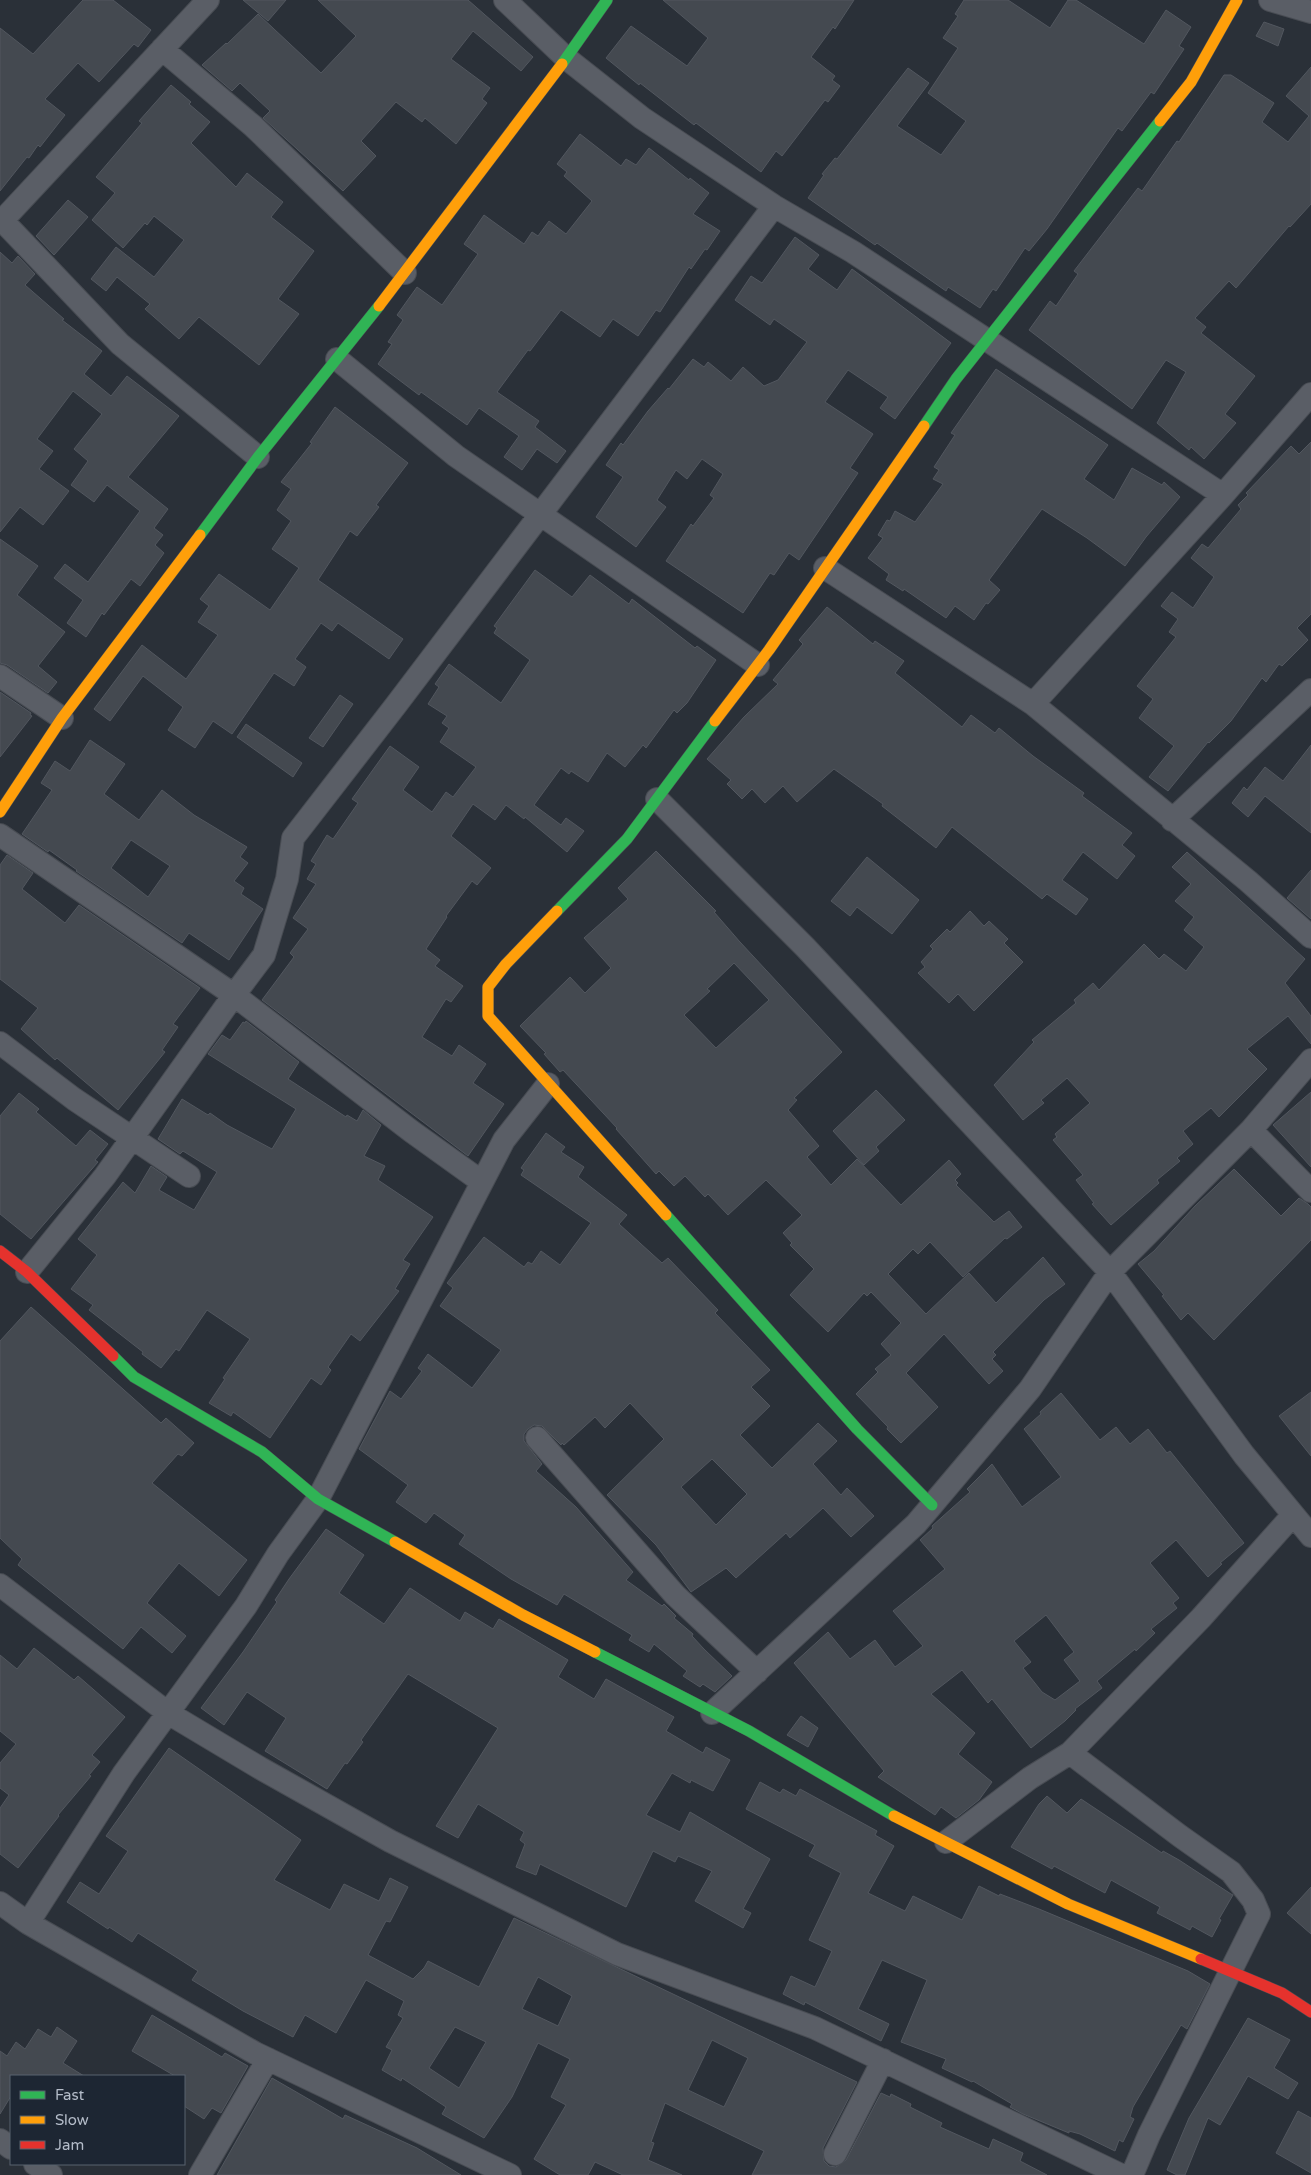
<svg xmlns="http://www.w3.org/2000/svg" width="1311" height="2175" viewBox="0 0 1311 2175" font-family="'Varela Round',sans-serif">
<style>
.building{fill:#444950;stroke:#52575f;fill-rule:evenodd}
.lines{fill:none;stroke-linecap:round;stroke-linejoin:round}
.street-casing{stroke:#484c53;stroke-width:24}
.fast-casing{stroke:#484c53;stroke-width:12}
.slow-casing{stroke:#484c53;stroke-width:12}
.jam-casing{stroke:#484c53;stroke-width:12}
.street{stroke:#5a5e66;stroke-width:22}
.fast{stroke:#30b455;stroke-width:11}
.slow{stroke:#ff9f0a;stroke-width:11}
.jam{stroke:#e5322d;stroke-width:11}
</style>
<rect width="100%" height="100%" fill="#2a3038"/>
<path class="building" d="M83 0H113L151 30 138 47 134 44 99 82 78 63 45 99 65 115 40 147 38 145 29 158 27 157 0 191V28L33 54Z
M243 0H286L268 21Z
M318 0H468L533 57 521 71 473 31 451 59 490 88 482 99 487 103 456 144 425 118 422 122 396 102 361 141 376 156 343 191 263 118 270 111 240 83 232 91 202 65 226 43 227 44 258 14 321 73 356 36Z
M663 0H854L835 29 833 27 811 57 835 76 832 80 840 86 828 102 825 100 782 156 776 151 761 172 696 123 694 125 640 83 639 85 606 58 631 26 687 66 708 38Z
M964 0H1008L1050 28 1068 0H1076L1144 44 1166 10 1191 27 1179 46 1184 49 1154 94 1151 92 1122 131 1118 128 1047 229 1029 251 1025 248 996 291 993 289 980 308 948 287 946 291 877 243 875 245 808 198 824 175 822 174 835 158 837 159 908 68 929 83 897 126 941 155 966 121 928 93 958 48 943 38 958 16 955 14Z
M1264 22 1284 29 1278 46 1256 36Z
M1311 67V204L1290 227 1289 226 1236 288 1229 281 1195 318 1206 327 1201 333 1255 376 1225 414 1236 423 1204 459 1191 447 1189 450 1157 423 1186 372 1166 360 1132 409 1029 330 1050 301 1056 306 1078 274 1074 271 1138 188 1142 191 1177 141 1179 142 1224 75H1231L1274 103 1262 122 1288 142 1309 116 1286 96Z
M171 85 191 102 189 104 210 122 191 143 236 187 247 173 283 202 271 217 314 251 278 299 299 314 259 365 199 317 179 339 145 309 150 304 117 277 106 291 91 279 116 247 154 277 184 240 154 216 147 225 145 223 123 248 92 220 115 193 96 177 142 123 139 121Z
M580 134 621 166 626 159 636 165 649 148 689 180 690 178 709 193 693 214 720 231 707 250 705 249 691 269 689 267 660 312 656 310 638 336 613 319 600 337 561 310 530 351 528 350 497 392 539 421 535 427 566 451 557 463 537 449 522 470 504 457 519 436 479 408 467 425 421 392 419 395 378 364 392 344 388 342 403 320 397 315 417 287 442 305 478 254 464 244 484 215 524 244 532 232 538 236 549 221 566 234 592 201 564 176 567 172 557 164Z
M68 200 88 217 54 255 36 236Z
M795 237 819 255 808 269 837 290 852 269 951 343 895 419 880 408 888 397 848 370 825 402 873 434 850 468 858 473 799 560 789 553 774 575 770 573 743 613 666 561 691 524 693 526 714 498 710 495 723 474 702 459 687 479 676 470 657 500 666 507 636 547 596 517 623 477 606 465 621 443 623 445 648 411 668 388 669 389 693 359 704 367 708 362 731 381 743 367 764 386 778 380 807 342 774 319 770 325 735 300 751 276 762 283Z
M0 252 12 263 18 256 35 274 25 285 64 319 62 320 102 351 84 374 111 396 127 376 179 416 128 477 168 509 154 528 163 535 155 545 164 553 140 586 131 579 104 615 102 613 86 637 67 623 83 600 54 578 65 564 88 582 140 511 107 485 94 502 71 485 88 461 74 449 102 414 73 391 37 439 53 451 39 469 69 491 43 525 20 507 0 532Z
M996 369 1108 445 1084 479 1114 500 1132 468 1162 485 1164 482 1180 497 1146 537 1125 566 1087 538 1042 509 989 580 1000 590 988 604 986 603 974 620 955 606 946 618 904 589 903 591 886 580 889 574 868 558 883 538 878 535 887 520 890 521 895 511 915 522 943 484 933 479 939 470 934 467 955 435 951 433Z
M335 407 408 463 376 505 379 507 357 536 350 531 318 580 403 639 389 659 338 623 332 631 321 623 295 659 306 667 294 686 274 673 232 734 213 721 195 748 168 730 183 707 143 676 110 721 94 709 142 645 186 679 218 635 198 622 209 606 200 599 219 574 270 610 299 568 272 549 291 521 277 510 291 489 281 482 312 443 310 442Z
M1311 442V614L1297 628 1308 640 1282 666 1279 664 1266 682 1262 678 1231 721 1209 743 1208 742 1168 791 1149 777 1174 746 1139 718 1153 699 1137 686 1176 637 1169 632 1178 619 1161 606 1172 592 1193 608 1214 577 1191 558 1202 544 1208 548 1241 509 1238 505 1248 495 1246 493 1291 446 1299 454Z
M0 539 38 566 17 595 65 632 38 666 57 682 48 693 7 665 0 663Z
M535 570 572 597 590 575 629 604 632 599 695 648 697 646 716 660 687 703 677 713 674 710 646 748 643 745 625 767 607 753 588 782 571 771 569 774 561 768 534 805 561 825 566 818 584 831 567 852 525 817 524 819 506 805 495 820 473 804 451 836 491 868 477 885 472 881 446 916 447 917 426 949 440 960 435 966 463 986 451 1002 446 999 422 1037 452 1056 459 1045 486 1064 473 1083 504 1104 468 1156 262 1000 294 957 290 953 308 929 293 918 316 884 307 879 316 864 311 861 327 835 333 839 358 803 352 799 390 746 419 767 403 790 432 812 446 792 453 797 476 767 440 742 449 728 442 723 447 716 428 704 439 687 435 684 449 664 501 703 530 660 494 633 497 628 494 626Z
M827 607 873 644 875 641 904 661 895 673 962 727 971 715 995 733 999 728 1033 756 1084 793 1082 796 1132 833 1122 845 1135 856 1117 879 1083 852 1062 880 1088 899 1076 915 1047 894 1042 899 952 827 936 848 882 806 883 804 834 769 797 802 783 786 765 803 752 789 742 799 727 784 731 780 707 759 744 717 778 684 773 680 803 644 799 640Z
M0 692 31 713 30 715 32 716 0 757Z
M340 695 353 704 323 747 309 738Z
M246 724 302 763 293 777 237 737Z
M90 740 125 764 104 794 139 820 162 790 194 815 247 847 240 857 248 863 234 881 244 888 241 894 263 909 229 960 189 933 182 943 76 871 77 870 49 850 48 852 22 834 52 790 41 783 55 761 70 771ZM131 840 170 866 148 897 111 868Z
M1311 745V833L1265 796 1248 817 1232 803 1244 787 1247 790 1265 767 1283 781Z
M656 851 716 911 714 912 740 942 842 1052 794 1098 797 1100 788 1110 819 1146 807 1157 831 1185 857 1159 901 1205 949 1160 961 1174 955 1180 958 1183 956 1185 994 1222 1009 1211 1022 1227 1007 1239 1005 1238 963 1277 930 1242 918 1254 913 1249 888 1274 926 1314 969 1273 996 1303 1043 1257 1065 1284 1044 1300 993 1352 996 1355 992 1359 1003 1371 989 1384 944 1334 906 1373 938 1407 901 1443 887 1429 888 1427 856 1394 878 1372 875 1369 891 1355 881 1344 901 1323 871 1292 867 1296 864 1293 828 1332 790 1295 814 1269 790 1245 792 1243 783 1233 802 1215 766 1180 728 1215 708 1194 705 1197 685 1176 674 1186 659 1171 656 1174 616 1129 617 1128 563 1070 560 1072 544 1054 546 1053 520 1026 570 977 585 993 611 968 584 938 628 899 618 888ZM734 963 769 1000 716 1048 684 1015 710 991 707 989Z
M1187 852 1305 959 1285 983 1311 1016V1044L1288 1016 1247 1049 1267 1069 1219 1117 1211 1108 1183 1131 1193 1144 1177 1158 1180 1161 1157 1180 1159 1183 1111 1225 1092 1204 1094 1203 1076 1180 1083 1175 1053 1140 1057 1137 1055 1134 1090 1103 1067 1078 1041 1100 1044 1103 1023 1120 994 1085 1034 1042 1032 1040 1076 1003 1074 1000 1093 983 1099 990 1144 944 1159 959 1164 954 1186 971 1204 947 1184 930 1194 917 1175 901 1191 884 1172 867Z
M7 855 33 873 22 889 65 923 79 905 200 988 173 1024 178 1027 162 1050 165 1052 118 1110 57 1058 55 1060 21 1029 38 1008 0 979V865Z
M867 857 919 900 892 934 857 907 850 916 831 901Z
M1311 870V919L1287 898Z
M970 911 984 926 989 921 1008 939 1004 943 1023 962 974 1011 958 994 949 1003 918 973 925 967 921 962 933 949 930 946 947 929 950 932Z
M246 1021 299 1062 288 1079 346 1117 347 1115 357 1121 363 1110 381 1125 364 1156 385 1166 378 1180 433 1217 403 1260 410 1264 395 1289 399 1291 360 1341 351 1334 328 1367 331 1370 321 1385 311 1378 270 1438 233 1412 231 1416 209 1403 225 1379 223 1378 250 1339 207 1310 179 1351 176 1349 161 1368 142 1354 143 1352 89 1310 93 1305 71 1289 97 1255 78 1239 123 1182 135 1193 151 1166 167 1177 159 1190 194 1210 217 1172 183 1151 180 1154 158 1139 182 1099 208 1115 210 1113 227 1125 272 1149 296 1109 208 1054 222 1035 230 1040 243 1022 245 1023Z
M876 1090 905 1120 876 1147 879 1151 864 1165 833 1131Z
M1311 1092V1167L1273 1125Z
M19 1093 39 1109 36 1112 76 1146 90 1130 108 1144 95 1160 98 1162 31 1239 0 1214V1116Z
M546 1133 565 1147 561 1152 584 1167 578 1177 627 1215 619 1224 662 1263 668 1258 718 1310 715 1313 770 1370 751 1387 770 1406 740 1435 772 1468 818 1423 837 1441 813 1464 841 1495 847 1488 874 1516 851 1537 823 1508 790 1538 786 1533 736 1578 726 1568 691 1592 656 1545 607 1495 664 1439 630 1403 605 1428 595 1417 564 1445 562 1443 561 1445 542 1426 534 1425 528 1429 524 1434V1441L542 1464 536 1471 576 1507 633 1572 626 1580 662 1606 664 1604 676 1616 674 1618 693 1634 692 1636 704 1649 732 1676 715 1692 703 1684 700 1687 683 1676 687 1671 654 1644 649 1652 629 1640 632 1635 564 1594 557 1605 511 1579 459 1544 465 1535 434 1513 426 1523 396 1502 408 1485 359 1449 390 1391 401 1399 422 1371 418 1368 428 1354 472 1388 501 1350 440 1306 453 1288 447 1283 484 1237 524 1267 528 1262 532 1264 541 1251 560 1265 591 1223 521 1175 524 1170 521 1168ZM712 1459 747 1494 716 1525 681 1487Z
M1234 1169 1281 1216 1299 1198 1308 1204 1311 1207V1240L1214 1340 1188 1313 1181 1320 1162 1296 1164 1295 1138 1264 1154 1251 1195 1206Z
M31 1307 161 1423 166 1418 194 1443 182 1456 178 1454 152 1483 247 1560 219 1596 179 1563 154 1594 147 1603 186 1636 172 1653 141 1627 123 1649 18 1565 22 1559 0 1538V1341Z
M1311 1392V1456L1279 1416Z
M1061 1393 1100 1440 1116 1427 1130 1444 1148 1429 1167 1453 1170 1451 1244 1543 1220 1563 1222 1564 1208 1577 1176 1540 1150 1563 1179 1598 1173 1603 1177 1608 1151 1629 1155 1633 1136 1651 1135 1649 1097 1681 1102 1688 1075 1709 1076 1710 1065 1721 1031 1748 992 1699 988 1703 962 1670 931 1694 975 1733 958 1754 992 1782 979 1800 956 1818 941 1807 935 1815 878 1777 884 1771 794 1663 828 1632 850 1659 875 1640 895 1667 923 1646 893 1611 945 1569 920 1540 933 1528 932 1526 970 1492 967 1489 992 1464 1022 1507 1061 1477 1024 1429 1041 1414 1040 1412ZM1046 1615 1074 1652 1064 1660 1080 1681 1055 1700 1042 1692 1023 1668 1031 1662 1014 1641Z
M326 1529 364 1555 339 1593 384 1624 410 1588 460 1621 465 1612 493 1629 499 1619 568 1660 558 1677 594 1699 606 1679 674 1717 666 1731 703 1753 706 1747 730 1760 713 1791 691 1780 690 1783 672 1773 646 1815 680 1832 690 1812 770 1859 743 1909 751 1913 743 1928 695 1901 712 1871 678 1856 675 1862 653 1851 626 1907 540 1864 536 1875 516 1867 525 1844 520 1840 524 1832 478 1804 458 1838 436 1826 498 1728 408 1674 361 1740 363 1742 347 1764 345 1763 327 1789 265 1751 286 1718 247 1692 224 1725 201 1708 243 1652 277 1602 275 1600 289 1579Z
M34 1648 74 1680 78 1676 125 1717 92 1755 100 1762 89 1775 91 1776 58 1815 59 1816 18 1868 0 1854V1808L9 1795 0 1788V1763L16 1744 0 1731V1655L17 1669Z
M801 1716 818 1728 808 1747 787 1735Z
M169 1748 301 1840 274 1880 330 1910 344 1884 379 1901 390 1878 408 1887 390 1922 386 1921 368 1955 413 1979 424 1968 428 1961 479 1987 514 1918 857 2082 823 2148 824 2161 829 2166 836 2167 846 2160 881 2093 890 2097 891 2094 911 2104 910 2107 942 2123 940 2127 989 2149 993 2139 1023 2153 1020 2161 1047 2175H752L764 2151 665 2103 651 2142 654 2143 648 2160 682 2175H623L595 2162 588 2175H560L534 2159 566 2105 551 2097 570 2059 538 2043 512 2097 484 2138 442 2114 446 2107 402 2078 401 2081 382 2070 392 2050 386 2047 403 2018 398 2015 404 2001 366 1980 336 2033 305 2015 293 2037 243 2011 192 1980 198 1971 138 1933 132 1942 109 1927 108 1929 67 1902 80 1882 99 1894 128 1851 106 1836ZM538 1977 572 1996 558 2026 522 2009ZM455 2027 486 2042 459 2088 429 2068ZM712 2040 748 2058 724 2107 688 2090Z
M760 1782 780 1793 783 1789 796 1796 800 1789 877 1831 875 1835 894 1846 868 1893 905 1911 913 1896 962 1920 979 1886 999 1896 1000 1894 1039 1909 1188 1971 1210 1984 1187 2029 1181 2025 1133 2107 1130 2117 1134 2119 1123 2142 1119 2140 1115 2151 1080 2134 1069 2131V2133L1023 2114 1010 2107 1012 2104 973 2081 972 2082 942 2068 946 2059 901 2042 927 1980 882 1960 858 2009 889 2024 881 2041 805 2002 804 2005 783 1994 791 1976 815 1987 832 1951 809 1940 841 1873 809 1856 815 1845 746 1809Z
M1047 1796 1067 1813 1081 1799 1162 1853 1163 1851 1179 1860 1231 1894 1233 1895 1219 1919 1221 1920 1212 1937 1192 1926 1190 1930 1157 1913 1160 1907 1111 1880 1105 1893 1054 1866 1052 1869 1011 1847 1039 1804Z
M1311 1887V1934L1287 1913Z
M152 2015 222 2057 225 2053 248 2066 221 2113 212 2108 204 2119 184 2106V2076H175L132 2051Z
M1248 2018 1290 2040 1274 2068 1298 2083 1288 2099 1248 2076 1220 2125 1208 2118 1185 2175H1177L1167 2170 1189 2118Z
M57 2027 77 2041 63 2063 84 2076H11V2096L0 2114V2051L7 2056 16 2042 25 2049 38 2029 51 2037Z
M272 2078 343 2119 345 2115 417 2148 461 2175H217Z
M1298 2111 1311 2118V2173L1276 2153Z"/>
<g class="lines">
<defs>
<path id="street" d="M505 0 566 58 642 118 774 206 853 252 1223 495
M1270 0 1311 12
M162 49 253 126 405 273
M0 218 120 344 258 457
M0 223 208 0
M337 359 456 456 758 665
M825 568 1033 704 1248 881 1311 937
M0 676 62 718
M1033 704 1223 495 1311 394
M657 799 805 947 1110 1272 1244 1455 1311 1536
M1172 820 1311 690
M0 835 234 995 411 1131 482 1182
M0 1043 74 1099 189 1176
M1251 1130 1311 1191
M27 1272 105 1176 234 995 264 955 287 879 293 838 396 705 774 206
M537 1438 675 1595 757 1672
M0 1585 168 1713 260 1768 390 1841 617 1954 815 2028 1121 2175
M712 1713 916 1524 1030 1389 1110 1272 1251 1130 1311 1060
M1070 1753 1180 1836 1231 1872 1253 1900 1259 1914 1149 2135 1132 2175
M946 1842 1030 1778 1070 1753 1201 1618 1293 1515
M0 1903 28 1923 255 2053 510 2175
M28 1923 124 1773 246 1606 278 1554 318 1499 504 1140 548 1084
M0 2140 11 2148
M835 2154 883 2060
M35 2164 51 2175
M200 2175 268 2059"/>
<path id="fast" d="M562 64 607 0
M924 426 956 379 1160 121
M200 535 258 457 379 306
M557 911 627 839 715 721
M666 1215 857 1429 932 1505
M113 1356 134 1377 262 1452 318 1499 395 1542
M595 1652 749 1731 894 1816"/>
<path id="slow" d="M1160 121 1191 82 1237 0
M379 306 562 64
M715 721 769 650 924 426
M0 812 62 718 200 535
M557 911 506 964 488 987V1016L666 1215
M395 1542 523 1615 595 1652
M894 1816 1068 1904 1201 1959"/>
<path id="jam" d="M0 1251 27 1272 113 1356
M1201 1959 1282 1993 1311 2012"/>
</defs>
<use href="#street" class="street-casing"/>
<use href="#fast" class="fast-casing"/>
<use href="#slow" class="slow-casing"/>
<use href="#jam" class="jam-casing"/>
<use href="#street" class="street"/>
<use href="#fast" class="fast"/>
<use href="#slow" class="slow"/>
<use href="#jam" class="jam"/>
</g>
<rect x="10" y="2075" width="175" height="90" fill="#1d2633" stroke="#59626f"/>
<rect x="20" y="2091" width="25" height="8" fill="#30b455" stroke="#59626f"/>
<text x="55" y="2100" font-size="15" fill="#b4bcc9">Fast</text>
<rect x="20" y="2116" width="25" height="8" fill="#ff9f0a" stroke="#59626f"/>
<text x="55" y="2125" font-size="15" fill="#b4bcc9">Slow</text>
<rect x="20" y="2141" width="25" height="8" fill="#e5322d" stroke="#59626f"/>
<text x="55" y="2150" font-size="15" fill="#b4bcc9">Jam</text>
</svg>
